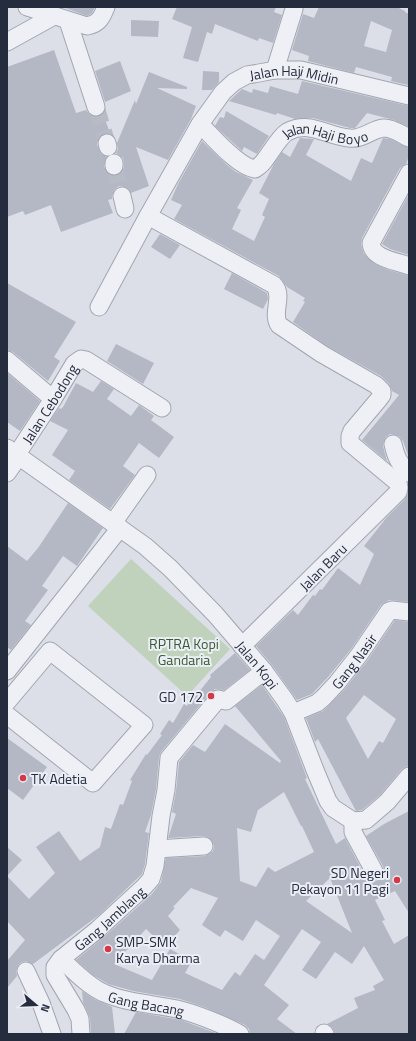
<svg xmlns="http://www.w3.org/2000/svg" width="416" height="1041" viewBox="0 0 416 1041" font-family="'Titillium Web',sans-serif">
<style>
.green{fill:#c0d1bc}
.building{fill:#b3b8c4;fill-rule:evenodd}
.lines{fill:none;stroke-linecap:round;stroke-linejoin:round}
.minor-tunnel{stroke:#b7bbc5;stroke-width:17;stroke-dasharray:17 8;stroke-linecap:butt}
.minor-casing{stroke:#a1a6b1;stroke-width:19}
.minor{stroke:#eef0f5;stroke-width:17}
.poi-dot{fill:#d53846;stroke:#ebeef5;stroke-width:1.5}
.labels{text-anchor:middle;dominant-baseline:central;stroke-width:4;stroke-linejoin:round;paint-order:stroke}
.street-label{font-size:14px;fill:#252c3e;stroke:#ebeef5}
.park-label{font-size:14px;fill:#375a31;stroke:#ebeef5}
.poi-label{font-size:14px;fill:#252c3e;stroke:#ebeef5;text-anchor:end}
</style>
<rect width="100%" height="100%" fill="#dcdfe7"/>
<path class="green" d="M131 559 230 649 187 696 88 606Z"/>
<path class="building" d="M63 7H95L92 13 87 16Z
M177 7H276L274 12 282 15 273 43 259 38 258 41 215 24 212 34 207 32 198 62 183 58 192 27 172 19Z
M319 7H397L405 11V12L409 14V82L408 85 391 81 392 77 356 67 354 73 308 61 309 56 292 50 303 14 314 18ZM371 21 392 30 386 52 364 46Z
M131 20 159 21 158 37 131 36Z
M54 50 76 113 86 110 89 114 94 117H99L103 114 110 133H105L100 136 98 140 97 145 101 154 107 157 104 166 106 171 109 175 114 176 119 175 123 171 124 166 123 158 119 155 116 153 118 149 117 143 135 100 136 104 149 72 187 87V89L157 88 196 106 191 119 168 160 136 147 149 186 131 193 129 189 125 187 119 186 115 189 113 193 112 199 108 200 113 213 61 232 51 205 25 215 23 211 7 217V67Z
M120 61 131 91 105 102 95 71Z
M203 71 219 72V82L212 90H202Z
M302 81 409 106V127L394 120 367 113 355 128H350L313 118 295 119 277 113 276 115 229 101 242 89 252 93 253 89 268 93 270 86 298 94Z
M226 111 269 136 257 154 244 147 242 151 215 126 220 117 224 118Z
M300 138 314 139 306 155 351 181 361 158 372 163 383 138 390 139 409 148V156L406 164 400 168 362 238 361 245 364 254 375 264 389 270 409 276V458L403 441 400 437 396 435 390 434 386 437 384 441 383 446 387 461 362 440 399 395 392 391 389 384 381 376 327 346 293 322 305 302 303 301 305 298 287 287 282 280 279 276 174 219 182 205 171 200 178 184 202 141 227 165 236 172 253 180 237 208 241 210 232 229 254 241 265 217 262 215 269 199 259 193 274 164 282 152 290 157Z
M409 194V255L390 249 382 244Z
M160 234 180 245 170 259 151 247Z
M232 273 267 293 268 299 263 309 224 289Z
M7 283 76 322 54 357 60 361 48 381 13 352 7 350Z
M116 344 154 363 143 384 107 361Z
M7 373 40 401 20 431 7 422Z
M101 381 114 389 107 399 131 416 139 405 154 416 151 420 174 437 159 458 139 443 123 466 135 475 110 509 69 480 75 471 52 455 68 430 50 421 59 408 61 409 63 407 76 383 93 392Z
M409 490V602L389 600 381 605 351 649 329 676 312 694 297 700 272 665 256 646 293 610 298 615 313 595 315 596 320 589 322 590 338 568 360 585 374 554 364 546 387 517 405 499Z
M68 503 103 528 77 566 63 556 42 586 48 590 25 621 31 625 11 650 7 647V546L27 561 38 548Z
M395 620 409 622V766L405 767 401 770 380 795 362 810 356 811 318 739 315 742 306 718 323 711 344 690 367 661ZM364 695 396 719 383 743 379 741 368 759 346 718Z
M235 653 250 670 224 690 215 689 210 693 161 752 159 757 156 789 151 815 145 832 149 833 145 864 142 874 99 915 33 964 26 961 22 962 18 965 16 971 17 976 7 988V961L25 940 7 921V847L22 860 7 876 29 899 55 873 36 847 59 831 80 861 100 847 105 827 111 829 120 804 123 805 132 781 130 780 146 754 147 755 162 735 160 734 169 720 173 723 184 704 187 706 196 692 198 693 211 677 210 675Z
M262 685 284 717 307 778 305 779 336 844 345 838 365 876 369 880 374 881 379 880 383 876 384 871 383 866 366 836 384 824 409 811V913L395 891 375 900 385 920 382 921 394 944 409 935V1034H335L332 1027 327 1024 358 1008 354 998 375 990 373 986 384 980 364 946 352 964 335 952 316 979 302 970 321 942 302 929 264 985 289 1005 277 1019 297 1034H250L249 1029 245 1025 204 1007 180 999 133 991 108 984 93 975 76 960 104 937 152 894 161 882 166 858 205 856 209 854 213 851 214 846 212 841 208 837 203 836 168 838 176 814 172 812 176 791 179 762 193 745 205 752 225 724 280 763 281 761 235 706ZM284 792 301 826H302L314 852 275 872 268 867 256 887 240 881 237 828 251 832 258 810ZM330 878 352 933 306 901ZM191 888 218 898 202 925 220 937 225 930 243 941 256 920 280 936 264 960 255 954 240 976 235 972 222 990 185 973 192 961 170 949 152 980 114 964 146 929 165 947 180 930 168 916 175 908 173 907Z
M7 738 47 767 23 800 7 788Z
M82 991 94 999 112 1007 115 1034H91L90 1018 83 1002Z
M136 1012 181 1020 218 1034H124Z"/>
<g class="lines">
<path class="minor-tunnel" d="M96 107 107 143
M114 166 122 196"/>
<defs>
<g id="minor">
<path d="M27 7 87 26C99 24 102 17 106 7"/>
<path d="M68 21 96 107"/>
<path d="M7 42 54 16"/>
<path d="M275 70 294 9"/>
<path id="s1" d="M200 124C212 136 238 167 255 169 258 167 262 164 264 161 270 154 279 137 287 132 310 120 326 136 349 138 363 140 371 129 384 128 393 128 401 134 409 138"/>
<path d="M107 143 108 147"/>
<path d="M114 163V166"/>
<path d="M409 173 371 243C372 259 397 261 409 266"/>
<path d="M122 196 125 209"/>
<path d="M148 216 274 285C284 296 271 313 279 325L322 354 376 385 382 391V395L379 399 352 431 350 436V443L398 483 399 488 398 492 242 646"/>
<path id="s2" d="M99 307 148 216 200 124 223 92 234 82 247 75 259 73 275 70H301L409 96"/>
<path d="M7 360 53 399"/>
<path d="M393 444C396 457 399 464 409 473"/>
<path id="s3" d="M7 448 145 546 170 568 215 614 264 671 285 700 293 713 315 770 328 801 333 808 353 821 366 820 387 802 409 776"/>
<path id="s4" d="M17 454 53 399 74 364 81 359 86 360 162 408"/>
<path d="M7 473 19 456"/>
<path d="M113 523 147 475"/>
<path d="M7 671 120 528"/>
<path d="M7 702 50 651 144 725 93 783 7 715"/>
<path id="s5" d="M293 713 317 703 323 698 337 683 359 655 389 611 392 610 409 612"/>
<path d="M353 821V832L374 871"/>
<path d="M157 849 204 846"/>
<path id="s6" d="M61 959C73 970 89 987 104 993 127 1003 153 1004 177 1009 194 1013 225 1025 240 1034"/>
<path d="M26 971 41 1003 52 1034"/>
<path d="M324 1033 325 1034"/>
<path id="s7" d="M81 1034 80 1019 76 1010 55 975V967L61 959 97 930 144 887 151 879 155 866 161 816 166 790 169 758 218 699 226 701 264 671"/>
</g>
</defs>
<use href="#minor" class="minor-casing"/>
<use href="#minor" class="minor"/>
</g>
<g class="poi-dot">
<circle cx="211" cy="696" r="4"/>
<circle cx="23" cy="778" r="4"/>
<circle cx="397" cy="880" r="4"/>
<circle cx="108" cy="949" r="4"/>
</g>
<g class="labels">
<g class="street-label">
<text stroke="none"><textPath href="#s2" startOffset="326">Jalan Haji Midin</textPath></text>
<text stroke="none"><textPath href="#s1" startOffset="160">Jalan Haji Boyo</textPath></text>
<text stroke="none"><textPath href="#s4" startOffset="60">Jalan Cebodong</textPath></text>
<text transform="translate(323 567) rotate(-45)">Jalan Baru</text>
<text stroke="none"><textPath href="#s5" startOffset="82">Gang Nasir</textPath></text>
<text stroke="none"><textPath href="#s3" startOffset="333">Jalan Kopi</textPath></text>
<text stroke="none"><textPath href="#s7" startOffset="147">Gang Jamblang</textPath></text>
<text stroke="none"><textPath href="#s6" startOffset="99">Gang Bacang</textPath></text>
</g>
<g class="park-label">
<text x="184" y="643">RPTRA Kopi<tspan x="184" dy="16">Gandaria</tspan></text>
</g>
<g class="poi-label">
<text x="203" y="696">GD 172</text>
<text x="31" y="778" text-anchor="start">TK Adetia</text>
<text x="389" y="872">SD Negeri<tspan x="389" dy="16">Pekayon 11 Pagi</tspan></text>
<text x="116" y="941" text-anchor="start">SMP-SMK<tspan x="116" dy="16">Karya Dharma</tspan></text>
</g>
</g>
<rect width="416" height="1041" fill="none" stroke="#252c3e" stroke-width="16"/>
<g transform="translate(36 1005) rotate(109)" stroke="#ebeef5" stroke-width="3" paint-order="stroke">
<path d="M0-3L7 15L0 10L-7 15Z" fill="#252c3e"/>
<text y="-6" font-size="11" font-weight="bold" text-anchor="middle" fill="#252c3e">N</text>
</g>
</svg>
